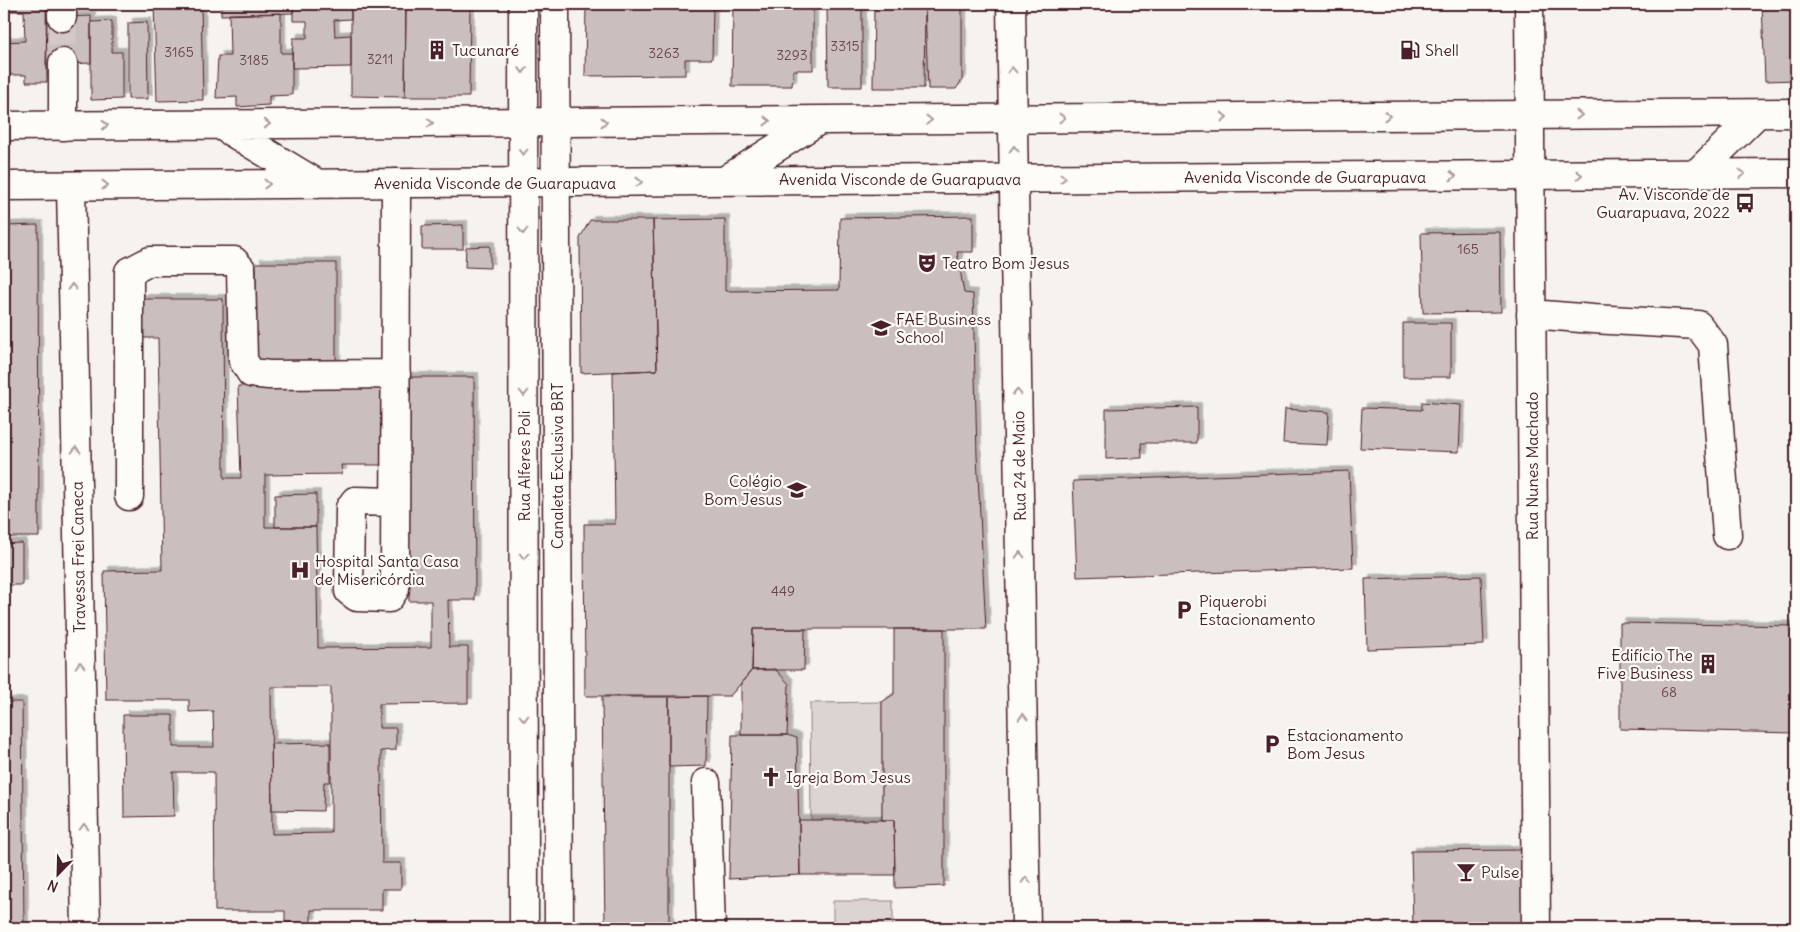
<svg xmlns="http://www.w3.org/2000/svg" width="1800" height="932" viewBox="0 0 1800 932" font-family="Delius,sans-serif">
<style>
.green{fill:#dcd4d2;stroke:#937a7e}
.building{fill:#cbbfbe;stroke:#4a1f2b;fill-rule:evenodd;filter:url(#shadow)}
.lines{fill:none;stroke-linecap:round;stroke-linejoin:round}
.minor-tunnel{stroke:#d4c9c8;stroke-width:28;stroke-dasharray:28 14;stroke-linecap:butt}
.minor-casing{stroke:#4a1f2b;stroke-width:31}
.major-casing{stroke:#4a1f2b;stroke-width:31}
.minor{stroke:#fdfcf7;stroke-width:28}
.major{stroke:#fdfcf7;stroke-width:28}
.oneway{stroke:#ac999b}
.labels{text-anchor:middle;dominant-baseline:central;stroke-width:4.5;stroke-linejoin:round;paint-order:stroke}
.number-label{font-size:14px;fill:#6a4750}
.poi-label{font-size:16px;fill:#4a1f2b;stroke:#fdfcf7;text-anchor:start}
.street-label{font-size:16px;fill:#4a1f2b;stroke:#fdfcf7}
</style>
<defs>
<filter id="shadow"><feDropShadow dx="4.5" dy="-4.5" stdDeviation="0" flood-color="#0004"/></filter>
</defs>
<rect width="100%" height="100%" fill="#f6f3ef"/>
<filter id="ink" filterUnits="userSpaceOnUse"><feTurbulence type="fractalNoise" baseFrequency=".02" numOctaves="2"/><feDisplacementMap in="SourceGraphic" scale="10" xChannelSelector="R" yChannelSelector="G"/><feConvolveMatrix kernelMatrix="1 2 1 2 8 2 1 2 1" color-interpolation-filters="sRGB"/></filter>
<g filter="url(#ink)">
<path class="green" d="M882 702V820H811L810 703Z
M833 901H893V928H833Z"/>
<path class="building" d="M4 4H46L47 82H26V75H4V42L25 41 24 11H4Z
M154 4H201L203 100 157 101Z
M221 4H293V13L221 15Z
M293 4H351V19L334 20 335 36 351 35V67L292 68 293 38H307V21H293Z
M351 4H406L405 97 351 96Z
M406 4H470L469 97H405Z
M586 4H713L712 59H685V75L585 76Z
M733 4H813V70H793L792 86H732Z
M827 4H862V87H828Z
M874 4H925L924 88H873Z
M925 4H962V80L956 89H928Z
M1762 4H1796V80L1765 81Z
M281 13V53H292V95L269 96V105L237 107V97L216 98 218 56H230L229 14Z
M91 16V63L46 65 47 18Z
M112 21V52H122V99L91 100V22Z
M147 22 148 99H128V23Z
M973 216V252H957L964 293 973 294 977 456 986 629H753L752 670 730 696H585L584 524H615L613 372 657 370 653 220 725 219V291L839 290 840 218Z
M590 220H653L657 370 581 373 580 238Z
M38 225 39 537H4V226Z
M463 225V249H422V226Z
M1500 232 1501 312 1423 313 1421 233Z
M490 246V268L465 267 466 247Z
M256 263H336V365H256Z
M134 299H223L224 478H241L238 386 391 384 407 377H474L475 600H448L449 647H468V703L379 704V728H396V750L381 751 382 863H401V889H382V910H311V923H285V911H215L214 772H173L174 816 124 817 123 715H173V747H214L213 711 189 712V700H106L104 571 162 570 158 338H135ZM408 442 409 601H431V647L318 648 316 527H265V475L342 474 341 465H390ZM271 687H331V833L272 834Z
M1403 323H1451V377H1403Z
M1422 402 1461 405 1459 452 1360 448 1362 408 1422 410Z
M1197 407V443H1141L1142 458 1106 459V409Z
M1285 409 1329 412 1327 445 1283 443Z
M1349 471 1353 568 1077 577 1073 481Z
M316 494V527H275V495Z
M22 543V585H4V544Z
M1481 576 1484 645 1367 649 1365 579Z
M1620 623 1796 626 1795 733 1620 729Z
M753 629H805L804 670H752Z
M894 629H944V886L895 888 894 820H882V702L894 694Z
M775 669 789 684 787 735H741V683L752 670Z
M707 696 706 766 669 767V697Z
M602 697H669V928H605Z
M4 702H22L24 928H4Z
M732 735H787L797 738 800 875 729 879Z
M330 743V782H324L323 811 272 810 271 744Z
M799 820H894L895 875H800Z
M1521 850 1522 924 1413 926 1411 851Z"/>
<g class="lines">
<path class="minor-tunnel" d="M62 17 63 63"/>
<defs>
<path id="minor" d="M62 4V17
M523 4 524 928
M555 4 559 928
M1011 4 1026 928
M1529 4 1536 928
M63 126V63
M71 186 86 928
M1531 314 1593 319 1698 325 1713 345 1727 535
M129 496V272L150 261H234L241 269 243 360 251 373 269 375 396 374
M395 502 355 501 350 508 349 591 357 597 389 598 395 589 396 183
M706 783 711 928"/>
<path id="major" d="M220 125 318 184
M4 126 1796 113
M1696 174 1757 114
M724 181 818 121
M4 186 1796 173"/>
</defs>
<use href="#minor" class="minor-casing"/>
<use href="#major" class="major-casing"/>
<use href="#minor" class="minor"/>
<use href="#major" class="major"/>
</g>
<defs><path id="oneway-chevron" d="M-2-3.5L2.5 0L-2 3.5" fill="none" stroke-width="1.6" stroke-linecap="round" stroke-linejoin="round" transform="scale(1.25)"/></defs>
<g class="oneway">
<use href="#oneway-chevron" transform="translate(523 70) rotate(90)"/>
<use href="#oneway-chevron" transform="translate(1012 70) rotate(-91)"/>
<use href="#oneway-chevron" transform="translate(1579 115)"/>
<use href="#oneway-chevron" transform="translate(1387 116)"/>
<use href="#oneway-chevron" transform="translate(1224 117)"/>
<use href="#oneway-chevron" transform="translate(1062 118)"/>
<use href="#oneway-chevron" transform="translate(929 120) rotate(-1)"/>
<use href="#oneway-chevron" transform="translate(767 121)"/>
<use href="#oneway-chevron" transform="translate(604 122)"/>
<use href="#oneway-chevron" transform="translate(430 123)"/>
<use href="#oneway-chevron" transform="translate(267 124)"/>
<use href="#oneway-chevron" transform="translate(105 125)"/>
<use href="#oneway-chevron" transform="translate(1014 149) rotate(-91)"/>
<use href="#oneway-chevron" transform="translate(523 152) rotate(90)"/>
<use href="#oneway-chevron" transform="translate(1742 174) rotate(-1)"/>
<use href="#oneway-chevron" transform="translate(1579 175)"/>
<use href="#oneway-chevron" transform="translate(1453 176)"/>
<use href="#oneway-chevron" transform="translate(1063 178)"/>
<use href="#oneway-chevron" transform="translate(639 182) rotate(-1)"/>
<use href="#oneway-chevron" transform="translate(267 184)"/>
<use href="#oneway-chevron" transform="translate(105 185)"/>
<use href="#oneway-chevron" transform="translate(523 231) rotate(90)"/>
<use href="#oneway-chevron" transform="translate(72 287) rotate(-91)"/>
<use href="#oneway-chevron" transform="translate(1017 392) rotate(-91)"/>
<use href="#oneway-chevron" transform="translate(524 393) rotate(90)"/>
<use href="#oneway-chevron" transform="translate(76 450) rotate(-91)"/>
<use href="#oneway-chevron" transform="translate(1020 555) rotate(-91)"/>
<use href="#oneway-chevron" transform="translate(524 556) rotate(90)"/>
<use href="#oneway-chevron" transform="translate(80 665) rotate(-91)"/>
<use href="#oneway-chevron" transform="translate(1023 717) rotate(-91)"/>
<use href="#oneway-chevron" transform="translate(524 718) rotate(90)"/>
<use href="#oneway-chevron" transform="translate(84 827) rotate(-91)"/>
<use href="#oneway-chevron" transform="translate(1026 880) rotate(-91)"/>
</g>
</g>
<defs>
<symbol id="building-bare" viewBox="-9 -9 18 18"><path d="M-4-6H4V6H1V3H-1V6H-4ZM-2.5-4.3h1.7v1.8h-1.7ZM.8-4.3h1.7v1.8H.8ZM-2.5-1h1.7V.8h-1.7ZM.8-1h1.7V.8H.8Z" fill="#4a1f2b" stroke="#fdfcf7" stroke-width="2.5" paint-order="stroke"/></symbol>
<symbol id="fuel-bare" viewBox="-9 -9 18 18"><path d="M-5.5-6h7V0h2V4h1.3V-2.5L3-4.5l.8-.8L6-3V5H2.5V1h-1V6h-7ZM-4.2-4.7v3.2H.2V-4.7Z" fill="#4a1f2b" stroke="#fdfcf7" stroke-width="2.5" paint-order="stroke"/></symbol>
<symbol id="bus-bare" viewBox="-9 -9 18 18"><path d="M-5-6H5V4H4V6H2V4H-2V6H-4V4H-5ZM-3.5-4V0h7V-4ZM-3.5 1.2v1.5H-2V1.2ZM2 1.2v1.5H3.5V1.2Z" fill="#4a1f2b" stroke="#fdfcf7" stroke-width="2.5" paint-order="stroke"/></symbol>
<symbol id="theatre-bare" viewBox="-9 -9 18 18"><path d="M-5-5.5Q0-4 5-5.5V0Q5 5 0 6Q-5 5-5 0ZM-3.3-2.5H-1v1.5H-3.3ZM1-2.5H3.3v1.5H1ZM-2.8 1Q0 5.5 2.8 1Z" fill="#4a1f2b" stroke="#fdfcf7" stroke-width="2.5" paint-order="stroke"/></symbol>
<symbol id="university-bare" viewBox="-9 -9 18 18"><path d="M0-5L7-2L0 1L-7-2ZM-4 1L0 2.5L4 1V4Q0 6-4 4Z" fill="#4a1f2b" stroke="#fdfcf7" stroke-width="2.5" paint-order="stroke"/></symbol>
<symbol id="school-bare" viewBox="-9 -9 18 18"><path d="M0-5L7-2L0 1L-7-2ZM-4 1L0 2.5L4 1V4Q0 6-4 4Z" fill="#4a1f2b" stroke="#fdfcf7" stroke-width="2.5" paint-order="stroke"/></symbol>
<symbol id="hospital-bare" viewBox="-9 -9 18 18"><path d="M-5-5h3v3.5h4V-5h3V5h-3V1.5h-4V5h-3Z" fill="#4a1f2b" stroke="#fdfcf7" stroke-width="2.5" paint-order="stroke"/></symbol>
<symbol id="parking-bare" viewBox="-9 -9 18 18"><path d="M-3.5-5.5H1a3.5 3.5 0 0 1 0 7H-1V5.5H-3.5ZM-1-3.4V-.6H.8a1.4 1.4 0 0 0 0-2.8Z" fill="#4a1f2b" stroke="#fdfcf7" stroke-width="2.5" paint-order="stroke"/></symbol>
<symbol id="church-bare" viewBox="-9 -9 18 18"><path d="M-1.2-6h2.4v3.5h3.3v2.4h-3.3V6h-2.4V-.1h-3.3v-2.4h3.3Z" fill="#4a1f2b" stroke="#fdfcf7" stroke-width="2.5" paint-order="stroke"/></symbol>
<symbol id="bar-bare" viewBox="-9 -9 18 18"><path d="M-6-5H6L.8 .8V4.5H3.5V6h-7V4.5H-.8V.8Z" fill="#4a1f2b" stroke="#fdfcf7" stroke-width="2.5" paint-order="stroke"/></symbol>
</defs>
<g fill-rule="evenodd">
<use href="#building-bare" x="423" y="36" width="28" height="28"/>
<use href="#fuel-bare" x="1396" y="36" width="28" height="28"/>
<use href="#bus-bare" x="1731" y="189" width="28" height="28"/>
<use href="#theatre-bare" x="913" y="249" width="28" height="28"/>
<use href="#university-bare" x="867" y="314" width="28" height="28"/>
<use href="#school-bare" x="783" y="476" width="28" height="28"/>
<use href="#hospital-bare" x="286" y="556" width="28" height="28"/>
<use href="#parking-bare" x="1170" y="596" width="28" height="28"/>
<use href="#building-bare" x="1694" y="650" width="28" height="28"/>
<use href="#parking-bare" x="1258" y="730" width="28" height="28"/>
<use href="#church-bare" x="757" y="763" width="28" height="28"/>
<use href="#bar-bare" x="1452" y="858" width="28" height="28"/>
</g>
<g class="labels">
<g class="number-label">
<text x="845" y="46">3315</text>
<text x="179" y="52">3165</text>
<text x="664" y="53">3263</text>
<text x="792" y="55">3293</text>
<text x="380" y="59">3211</text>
<text x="254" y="60">3185</text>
<text x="1468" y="249">165</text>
<text x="783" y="591">449</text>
<text x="1669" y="692">68</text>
</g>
<g class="poi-label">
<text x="452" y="50">Tucunaré</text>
<text x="1425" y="50">Shell</text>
<text x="1730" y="194" text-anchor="end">Av. Visconde de<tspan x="1730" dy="18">Guarapuava, 2022</tspan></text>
<text x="942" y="263">Teatro Bom Jesus</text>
<text x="896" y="319">FAE Business<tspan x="896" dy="18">School</tspan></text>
<text x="782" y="481" text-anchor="end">Colégio<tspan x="782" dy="18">Bom Jesus</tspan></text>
<text x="315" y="561">Hospital Santa Casa<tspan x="315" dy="18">de Misericórdia</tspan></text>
<text x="1199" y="601">Piquerobi<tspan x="1199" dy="18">Estacionamento</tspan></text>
<text x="1693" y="655" text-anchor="end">Edifício The<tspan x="1693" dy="18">Five Business</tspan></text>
<text x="1287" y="735">Estacionamento<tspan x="1287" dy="18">Bom Jesus</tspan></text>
<text x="786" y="777">Igreja Bom Jesus</text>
<text x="1481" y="872">Pulse</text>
</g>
<g class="street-label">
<text x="1305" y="177">Avenida Visconde de Guarapuava</text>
<text x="900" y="179">Avenida Visconde de Guarapuava</text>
<text x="495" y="183">Avenida Visconde de Guarapuava</text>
<text transform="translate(524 466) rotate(-90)">Rua Alferes Poli</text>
<text transform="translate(557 466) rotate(-90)">Canaleta Exclusiva BRT</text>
<text transform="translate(1019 466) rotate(-91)">Rua 24 de Maio</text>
<text transform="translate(1532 466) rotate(-90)">Rua Nunes Machado</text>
<text transform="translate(78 557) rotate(-91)">Travessa Frei Caneca</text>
</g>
</g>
<rect width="1800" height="932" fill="none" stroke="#fdfcf7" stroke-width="20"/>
<rect x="10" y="10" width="1780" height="912" fill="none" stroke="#4a1f2b" stroke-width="2" filter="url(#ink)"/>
<g transform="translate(58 874) rotate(203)" stroke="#fdfcf7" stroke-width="4" paint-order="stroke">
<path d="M0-4L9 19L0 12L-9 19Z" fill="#4a1f2b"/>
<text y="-8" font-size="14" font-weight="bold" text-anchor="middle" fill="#4a1f2b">N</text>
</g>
</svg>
